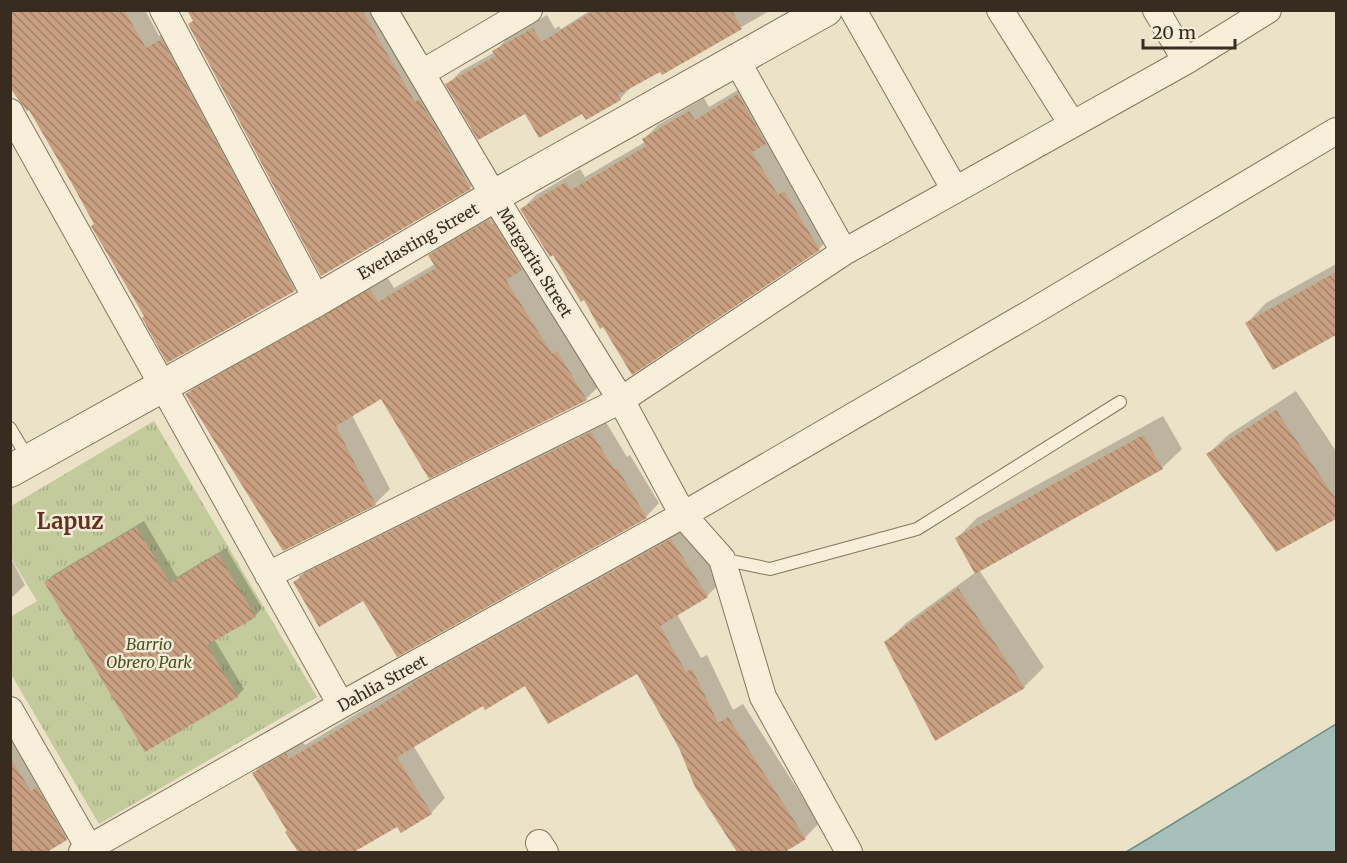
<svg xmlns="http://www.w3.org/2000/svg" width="1347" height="863" viewBox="0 0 1347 863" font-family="Merriweather,serif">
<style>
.park{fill:url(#park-tufts)}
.water{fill:#a8c0ba;stroke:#6f8e87;stroke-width:1.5}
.shadow{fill:#0003}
.building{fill:url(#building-back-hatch)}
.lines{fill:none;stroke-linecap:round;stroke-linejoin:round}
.service-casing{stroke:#87745e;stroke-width:14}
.minor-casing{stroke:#87745e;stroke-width:28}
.tertiary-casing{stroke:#87745e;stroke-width:34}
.service{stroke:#f7efda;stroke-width:12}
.minor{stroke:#f7efda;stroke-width:26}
.tertiary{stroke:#f7efda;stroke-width:32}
.labels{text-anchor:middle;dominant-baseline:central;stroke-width:5;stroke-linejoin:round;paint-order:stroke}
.street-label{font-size:16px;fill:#382c20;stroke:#f4ecd7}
.park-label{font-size:16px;font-style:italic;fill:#475328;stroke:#f4ecd7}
.district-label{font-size:22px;font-weight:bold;fill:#623122;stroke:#f4ecd7}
</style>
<defs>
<pattern id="park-tufts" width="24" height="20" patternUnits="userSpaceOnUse" patternTransform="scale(1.5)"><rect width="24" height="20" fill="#c3ca9c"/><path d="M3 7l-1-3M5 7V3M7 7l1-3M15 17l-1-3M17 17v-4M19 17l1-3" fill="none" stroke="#a8ae86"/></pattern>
<pattern id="building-back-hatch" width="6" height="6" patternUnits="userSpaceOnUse" patternTransform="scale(1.5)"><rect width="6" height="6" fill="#c89f80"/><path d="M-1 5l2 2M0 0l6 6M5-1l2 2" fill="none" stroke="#a38268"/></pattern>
</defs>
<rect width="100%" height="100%" fill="#ece2c7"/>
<path class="park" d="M154 421 317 697 99 824 11 674 10 617 37 601 11 558V506Z"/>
<path class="water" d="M1336 724V852H1126L1151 837Z"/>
<path class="shadow" d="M10 10H145L159 36 168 32 308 277 295 290 146 316 95 224Z
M189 10H384L483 174 470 188Z
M591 10H771L662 73 660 70 634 84 620 99 583 112H526L447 85 461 71 495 52 508 37 547 15 555 29 559 26 561 29Z
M753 81 833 235 819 249 603 325 522 209 536 195 580 169 585 177 645 142 644 139 658 125 704 98 709 107Z
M504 206 536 254 523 267 568 340 573 337 601 384 586 399 381 397 352 415 390 489 375 504 187 394 202 379 386 275 394 288 435 264 430 256 445 241Z
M1336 264V333L1273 368 1247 323 1266 303Z
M1296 391 1336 451V517L1277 550 1208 454 1228 435Z
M1163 416 1182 449 1162 468 979 570 1044 667 1024 687 935 738 886 643 906 623 976 572 957 538 977 518Z
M604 419 627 457 630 455 659 503 646 517 364 599 294 583 314 563Z
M144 521 177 577 226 548 262 608 255 616 214 639 244 689 237 696 46 582 53 575Z
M686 525 722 581 707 596 677 614 701 658 707 655 733 710 743 704 819 823 805 838 782 852H739L697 787 680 747 637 672 526 684 483 704 413 745 445 798 431 813 398 825 351 852H300L254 773 269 758 301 740 305 745 424 673Z
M10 557 25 585 10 599Z
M10 720 80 826 66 839 44 852H10Z"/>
<path class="building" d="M10 10H124L146 48 162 39 295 291 167 363 142 318 144 316 91 226 94 224 71 182 29 110 27 111 10 88Z
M187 10H362L415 102 419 99 471 189 321 276 188 24 193 21Z
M595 10H732L742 29 662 75 660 72 618 95 621 100 586 120 582 114 539 138 525 114 478 140 445 84 496 56 492 51 533 28 541 42Z
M738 94 766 144 752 152 778 195 784 191 820 250 632 375 603 327 600 329 584 300 581 302 553 255 550 257 520 209 566 182 571 190 646 146 642 139 689 111 695 120Z
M489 220 491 225 494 224 522 270 506 280 552 354 557 351 587 400 429 479 381 399 336 426 376 505 283 551 185 394 370 289 378 302 436 268 428 255Z
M1336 272V335L1273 370 1245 323Z
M1276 410 1336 499V519L1276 552 1206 454Z
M591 432 614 469 617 468 647 518 397 657 363 601 319 627 293 582 300 578 299 576Z
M1143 435 1163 469 975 574 955 538Z
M136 527 170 583 218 554 256 617 207 645 238 697 145 752 44 582Z
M671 539 708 597 660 626 686 672 692 669 718 723 728 717 806 839 785 852H737L695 787 679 748 637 674 548 724 525 686 485 710 483 706 397 757 432 814 401 833 397 827 354 852H298L285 832 287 831 252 773 286 753 289 759 387 701 413 684 412 683Z
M958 588 1025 688 935 741 884 642Z
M10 757 31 791 37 787 67 840 47 852H10Z"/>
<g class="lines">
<defs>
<path id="service" d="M10 428 29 460
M722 559 770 569 917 529 1120 402"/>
<path id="minor" d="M163 10 317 300
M384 10 494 196 621 400 683 515 722 559 763 697 849 852
M853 10 955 190
M1000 10 1072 124
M1156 10 1186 61
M737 61 844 252
M422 73 529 10
M10 112 341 705
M268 575 621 400 844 252 1186 61 1268 10
M10 710 89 848
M539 843 545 852
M82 852 341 705 683 515 1034 311 1336 131"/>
<path id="tertiary" d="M10 471 317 300 494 196 826 10"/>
</defs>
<use href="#service" class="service-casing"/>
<use href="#minor" class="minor-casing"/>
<use href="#tertiary" class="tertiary-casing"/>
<use href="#service" class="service"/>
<use href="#minor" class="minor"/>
<use href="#tertiary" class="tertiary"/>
</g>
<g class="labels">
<g class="street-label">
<text transform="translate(418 241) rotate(-30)">Everlasting Street</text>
<text transform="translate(535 262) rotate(58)">Margarita Street</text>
<text transform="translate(382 683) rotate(-29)">Dahlia Street</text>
</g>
<g class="park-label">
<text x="149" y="644">Barrio<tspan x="149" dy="18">Obrero Park</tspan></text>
</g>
<g class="district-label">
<text x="70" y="521">Lapuz</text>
</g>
</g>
<rect width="1347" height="863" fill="none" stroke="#382c20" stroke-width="24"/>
<path d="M1143 39v9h92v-9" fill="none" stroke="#382c20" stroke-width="3"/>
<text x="1152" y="39" font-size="18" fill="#382c20" stroke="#f4ecd7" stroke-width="4.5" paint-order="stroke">20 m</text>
</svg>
